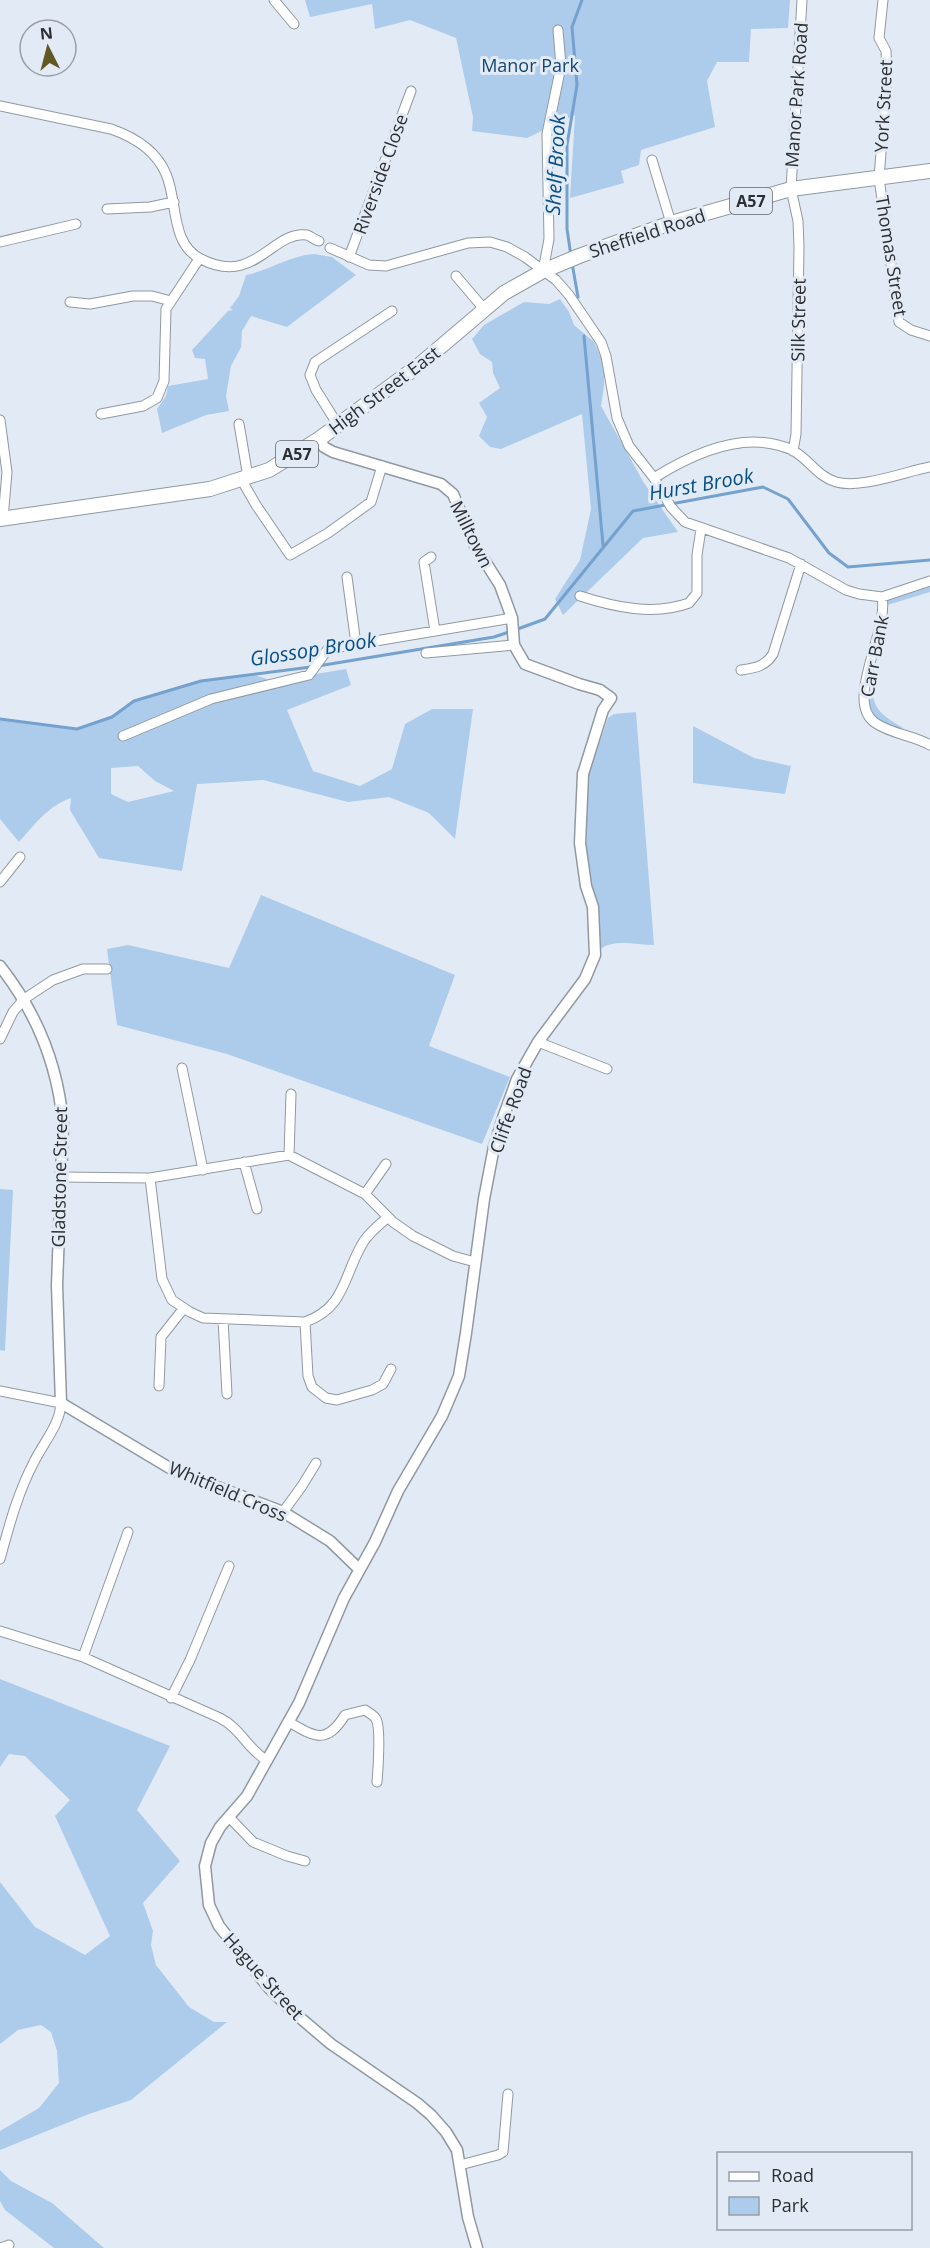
<svg xmlns="http://www.w3.org/2000/svg" width="930" height="2248" viewBox="0 0 930 2248" font-family="'Open Sans',sans-serif">
<style>
.green{fill:#adccec;fill-rule:evenodd}
.lines{fill:none;stroke-linecap:round;stroke-linejoin:round}
.stream{stroke:#74a1ce;stroke-width:3}
.minor-casing{stroke:#9099a1;stroke-width:11}
.tertiary-casing{stroke:#9099a1;stroke-width:13}
.primary-casing{stroke:#9099a1;stroke-width:16}
.minor{stroke:#fff;stroke-width:9}
.tertiary{stroke:#fff;stroke-width:10}
.primary{stroke:#fff;stroke-width:14}
.labels{text-anchor:middle;dominant-baseline:central;stroke-width:6;stroke-linejoin:round;paint-order:stroke}
.shield{fill:#e2ebf5;stroke:#62676c;stroke-width:1.5}
.shield-label{font-size:16px;font-weight:bold;fill:#2b2e32}
.park-label{font-size:18px;fill:#154671;stroke:#e2ebf5}
.street-label{font-size:18px;fill:#2b2e32;stroke:#e2ebf5}
.water-label{font-size:20px;font-style:italic;fill:#064e87;stroke:#e2ebf5}
</style>
<rect width="100%" height="100%" fill="#e2ebf5"/>
<path class="green" d="M305 0H790L788 28 751 29 749 62H717L707 81 715 127 641 150 639 165 621 171 624 183 570 198 575 115 527 138 472 131 473 117 456 38 410 20 375 29 372 4 310 17Z
M314 254 332 257 356 275 287 327 251 316 242 331 241 347 231 366 226 396 229 411 206 415 162 433 157 409 166 396 168 386 208 379 205 359 195 358 192 350 228 311 233 310 230 308 239 296 246 275C271 270 288 256 314 254Z
M560 299 569 312 574 325 594 342 604 364V386L601 406 644 483 678 532 643 538 563 615 555 599 580 560 591 509 582 414 501 449 490 447 479 436 487 417 479 403 500 388 493 373 492 362 480 354 472 339 484 325 524 302 549 304Z
M930 581V592L884 606 882 597Z
M346 669 351 685 287 710 313 771 360 786 392 769 405 724 432 709H473L455 839 429 813 389 797 348 802 263 780 197 784 182 871 99 858 70 810 71 798C48 806 35 824 19 842L0 819V720L77 729 112 717 134 701 201 681 255 675 273 681ZM138 766 155 781 174 791 128 802 111 794V768Z
M865 687 873 694C874 712 889 719 903 728L904 734 865 713Z
M636 712 654 945C635 945 614 938 599 950V909L590 884 586 857 588 777 608 718 614 714Z
M693 726 754 758 791 766 785 794 693 783Z
M261 895 455 975 429 1046 510 1077 482 1144 227 1054 117 1025 107 949 128 945 229 968Z
M0 1189 13 1190 5 1351 0 1350Z
M0 1679 170 1746 137 1810 180 1861 143 1903 153 1931 151 1945 156 1965 189 2007 214 2022H227L131 2100 89 2114 0 2150V2131L39 2108 59 2083 57 2051 51 2032 41 2025 18 2030 0 2044V1882L35 1927 85 1955 110 1936 55 1816 70 1800 25 1756 9 1754 0 1767Z
M0 2170 11 2181 52 2203 104 2248H54L5 2210 0 2201Z"/>
<g class="lines">
<path class="stream" d="M571 256 567 229V145L577 85 572 27 582 0
M572 263 578 297
M584 336 603 545
M515 630 545 619 633 511 763 487 788 499 829 553 848 567 930 560
M318 666 494 637 509 632
M0 719 77 729 112 717 134 701 201 681 311 667"/>
<defs>
<path id="minor" d="M274 0 294 24
M883 0 879 38 886 51 887 75 879 178 899 322 911 330 930 336
M0 106 111 129C134 137 156 150 166 174 178 201 170 244 201 259 255 287 272 230 307 235 310 236 315 240 319 241
M652 160 671 223
M107 209 150 207 174 202
M0 242 76 224
M330 248 369 265 386 266 468 243 490 242 507 247 525 257 556 280 569 295 601 342 606 356 617 418 629 446 654 478 671 507 685 522 789 558 846 590 859 594 882 597 930 581
M349 257 411 91
M543 271 549 239 547 134 561 66 558 30
M456 276 485 310
M70 302 90 304 133 296H152L171 301
M101 414 143 406 157 398 164 381 166 309 199 259
M0 420 7 472 3 519
M239 424 248 477
M338 425 316 390 310 375 315 362 392 311
M793 451 796 434 799 247 798 221 791 189 802 0
M654 478C692 454 746 429 792 450 808 458 818 477 836 482 861 489 904 472 930 467
M241 479 256 505 290 555 328 533 371 502 382 466
M431 557 424 562 435 631
M347 577 356 644
M580 596C614 607 654 616 689 603L697 593V555L701 529
M882 597C889 630 845 700 874 722 890 734 913 735 930 745
M426 653 514 645
M741 670C754 668 765 667 773 654L801 564
M123 736 211 699 309 675 328 649 512 618
M0 882 20 857
M0 1039 13 1012 24 999 53 980 83 969H107
M538 1042 607 1069
M182 1068 203 1170
M289 1155 291 1094
M244 1162 257 1209
M61 1177 150 1178 289 1155 365 1194 393 1222 413 1236 453 1256 475 1262
M150 1178 162 1279 172 1300 190 1312 203 1318 305 1322C347 1307 343 1274 364 1241 370 1232 380 1224 388 1217
M365 1194 386 1164
M223 1319 227 1394
M305 1322 308 1376 312 1387 326 1398 337 1400 372 1390 383 1384 391 1369
M159 1386 161 1337 184 1308
M0 1391 61 1403C60 1425 43 1443 34 1462 18 1492 9 1526 0 1559
M283 1512 302 1486 316 1463
M0 1631 83 1657 220 1718C240 1728 248 1749 266 1760
M83 1657 128 1532
M171 1698 190 1660 229 1566
M289 1722C316 1738 327 1744 345 1715L365 1710C369 1713 374 1715 376 1719 381 1727 378 1771 377 1782
M229 1817 253 1842 287 1856 305 1861
M460 2165 498 2155 503 2152 508 2094
M0 2248 9 2245"/>
<path id="tertiary" d="M319 439 324 447 333 452 441 484 453 494 474 544 500 585 512 618 514 645 525 664 579 684 600 690 611 698 603 710 583 774 580 843 586 886 593 907 595 955 585 979 538 1042 517 1079 503 1118 494 1147 484 1199 466 1333 459 1376 442 1416 398 1491 375 1542 344 1598 299 1703 247 1796 220 1827 211 1843 205 1866 209 1905 219 1926 269 1988 291 2010 331 2044 417 2103 431 2115 446 2132 457 2150 468 2217 477 2248
M0 966C37 1013 58 1065 63 1124L57 1285 61 1403 173 1470 283 1512 330 1541 359 1569"/>
<path id="primary" d="M0 519 210 489 269 470 319 439 418 366 504 293 543 271 579 256 671 223 791 189 930 171"/>
</defs>
<use href="#minor" class="minor-casing"/>
<use href="#tertiary" class="tertiary-casing"/>
<use href="#primary" class="primary-casing"/>
<use href="#minor" class="minor"/>
<use href="#tertiary" class="tertiary"/>
<use href="#primary" class="primary"/>
</g>
<g class="labels">
<g class="shield">
<rect x="730" y="188" width="42" height="26" rx="4.5"/>
<rect x="276" y="441" width="42" height="26" rx="4.5"/>
</g>
<g class="shield-label">
<text x="751" y="201">A57</text>
<text x="297" y="454">A57</text>
</g>
<g class="park-label">
<text x="530" y="65">Manor Park</text>
</g>
<g class="street-label">
<text transform="translate(796 95) rotate(-86)">Manor Park Road</text>
<text transform="translate(883 106) rotate(-87)">York Street</text>
<text transform="translate(380 174) rotate(-70)">Riverside Close</text>
<text transform="translate(647 233) rotate(-18)">Sheffield Road</text>
<text transform="translate(892 256) rotate(81)">Thomas Street</text>
<text transform="translate(798 320) rotate(-89)">Silk Street</text>
<text transform="translate(384 390) rotate(-37)">High Street East</text>
<text transform="translate(472 534) rotate(63)">Milltown</text>
<text transform="translate(874 656) rotate(-79)">Carr Bank</text>
<text transform="translate(510 1110) rotate(-70)">Cliffe Road</text>
<text transform="translate(59 1177) rotate(-89)">Gladstone Street</text>
<text transform="translate(228 1491) rotate(23)">Whitfield Cross</text>
<text transform="translate(264 1976) rotate(48)">Hague Street</text>
</g>
<g class="water-label">
<text transform="translate(555 165) rotate(-87)">Shelf Brook</text>
<text transform="translate(701 484) rotate(-10)">Hurst Brook</text>
<text transform="translate(313 649) rotate(-9)">Glossop Brook</text>
</g>
</g>
<rect x="717" y="2152" width="195" height="78" fill="#e2ebf5" stroke="#999fa7" stroke-width="1.5"/>
<rect x="729" y="2172" width="30" height="9" fill="#ffffff" stroke="#999fa7" stroke-width="1.5"/>
<text x="771" y="2182" font-size="18" fill="#2b2e32">Road</text>
<rect x="729" y="2197" width="30" height="18" fill="#adccec" stroke="#999fa7" stroke-width="1.5"/>
<text x="771" y="2212" font-size="18" fill="#2b2e32">Park</text>
<g transform="translate(48 48) rotate(354)"><circle r="28" fill="#e2ebf5" stroke="#999fa7" stroke-width="1.5"/>
<path d="M0-4.5L10 22L0 15L-10 22Z" fill="#605723"/>
<text y="-9" font-size="16" font-weight="bold" text-anchor="middle" fill="#2b2e32">N</text>
</g>
</svg>
